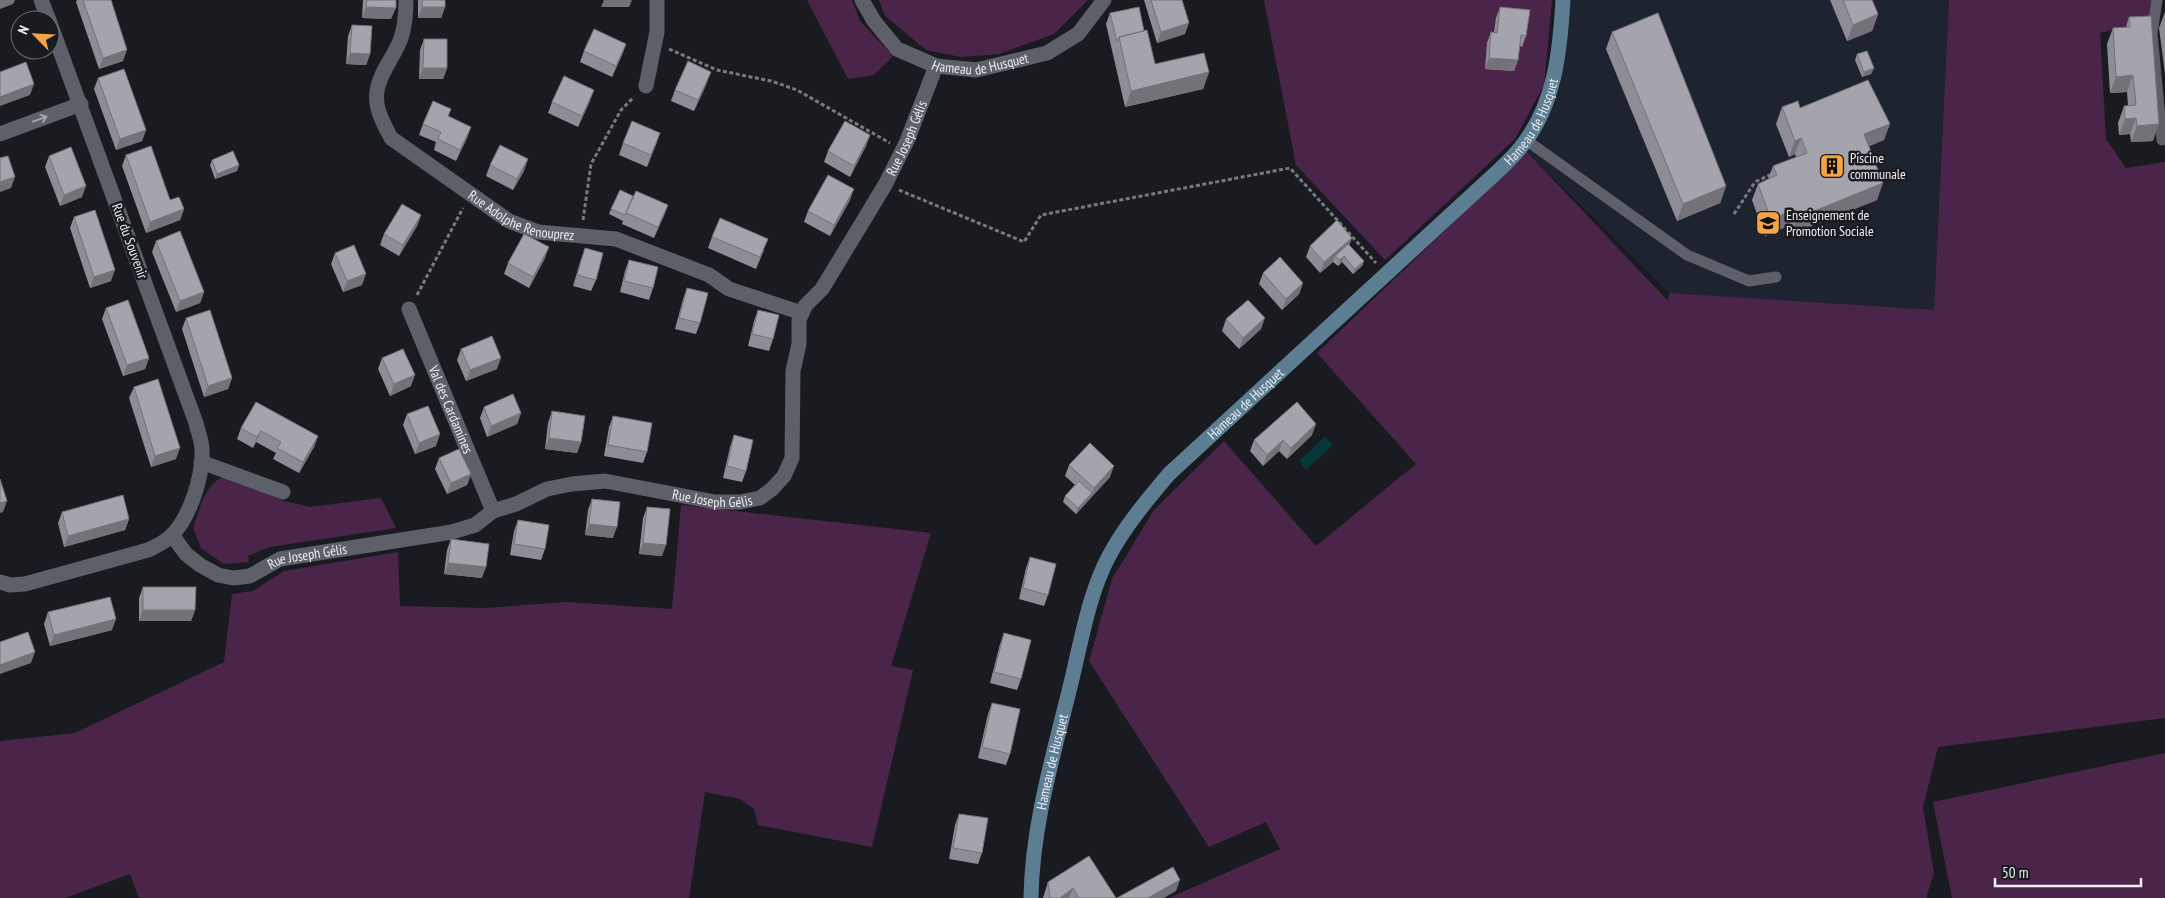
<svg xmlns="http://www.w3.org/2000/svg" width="2165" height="898" viewBox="0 0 2165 898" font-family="'PT Sans Narrow',sans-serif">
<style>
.built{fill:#1e242f}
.green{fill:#4b2549}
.water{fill:#063739}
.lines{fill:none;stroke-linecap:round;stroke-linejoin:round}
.path{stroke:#787a80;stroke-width:3;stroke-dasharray:4 2.5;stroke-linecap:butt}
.lane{stroke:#5d6068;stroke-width:11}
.street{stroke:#5d6068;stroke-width:15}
.secondary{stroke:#5d7d92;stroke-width:15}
.wall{fill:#8e8c94}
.shaded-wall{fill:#747278}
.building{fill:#a5a3ac;stroke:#747278}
.oneway{stroke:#a4a7ad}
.labels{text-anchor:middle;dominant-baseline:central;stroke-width:5;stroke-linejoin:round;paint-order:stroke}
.street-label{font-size:14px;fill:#eceef2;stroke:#191b21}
.poi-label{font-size:14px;fill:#eceef2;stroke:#191b21;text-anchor:start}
</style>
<rect width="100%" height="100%" fill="#191b21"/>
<path class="built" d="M1570 0H1949L1934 311 1669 293 1527 152 1559 93Z"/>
<path class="green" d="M807 0H852L860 21 893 56 874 75 848 79Z
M879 0H1088L1054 34 999 54 961 57 926 50 885 16Z
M1264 0H1552L1544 85 1515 139 1385 260 1296 165Z
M1949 0H2152L2148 21 2100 33 2106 139 2126 168 2165 162V718L1938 747 1923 807 1934 873 1927 894V898H1169L1280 849 1266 822 1209 847 1089 661 1112 579 1154 510 1224 441 1316 546 1416 464 1317 353 1527 152 1668 301 1669 293 1934 310Z
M224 477 284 501 310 507 381 498 396 528 269 547 248 556 249 562 224 564 201 548 193 528C199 511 205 483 224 477Z
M681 505 931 533 891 666 913 670 872 847 758 825 754 809 740 799 705 792 689 898H139L130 874 65 898H0V741L75 733 224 662 232 594 253 591 284 571 398 552 400 606 486 608 566 602 672 609Z
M2165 753V898H1952L1933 802Z"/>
<path class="water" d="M1325 437 1333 445 1306 470 1299 461Z"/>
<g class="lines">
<path class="path" d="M669 49 717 70 771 81 797 90 890 143
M899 190 1024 242 1041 215 1290 168 1376 263
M1734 214 1755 182 1772 174
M583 220 591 164 621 110 634 97
M417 295 463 208"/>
<path class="lane" d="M2157 0 2152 33 2162 140
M1526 140 1687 255 1749 281 1776 277"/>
<g class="street">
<path d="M41 0 49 20"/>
<path id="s1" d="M406 0C406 13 405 26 401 38 395 56 380 71 377 91 374 108 384 124 391 138L509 221 538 232 616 239 709 275 729 289 802 313"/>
<path id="s2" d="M862 0 874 21 897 49 936 66 976 70 1047 53 1078 34 1104 0"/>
<path d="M646 86 657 32V0"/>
<path d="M0 134 81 104"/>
<path id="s3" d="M409 309 493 511"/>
<path d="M201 462 283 492"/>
<path id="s4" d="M172 535 186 554 200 565 218 575 233 578 250 576 280 559 452 532 475 525 493 511 516 504 547 489 572 484 605 481 715 502H740L760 498 772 489 784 476 792 458 793 371 799 344V320L805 306 822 289 885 185 907 141 936 66"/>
<path d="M0 582 10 585 25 584 148 550C156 546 164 543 171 536 190 518 203 476 202 450 202 441 198 432 196 423L50 23"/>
</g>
<path class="secondary" id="s5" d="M1031 898C1032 825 1054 753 1071 683 1081 642 1089 593 1109 556 1125 526 1147 500 1169 474L1497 172C1505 164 1514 156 1521 147 1555 105 1560 52 1563 0"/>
</g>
<path class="wall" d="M77 0H111L123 61 99 69 76 2Z
M363 0H396L391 19 362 18Z
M418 0H445V7L441 18H418Z
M1144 0H1182L1185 34 1157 43Z
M1830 0H1872L1878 14 1872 31 1847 41Z
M1500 7 1526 36 1522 47 1520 46 1518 60 1514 71 1485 69 1487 43 1491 32H1494L1496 18Z
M2165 12V74L2159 28Z
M1110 13 1144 31 1155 64 1209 72 1203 89 1125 107 1106 24Z
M2129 17 2153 141 2131 142 2130 134 2119 135 2118 123 2124 106H2128L2127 92 2110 93 2107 44 2113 28 2126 27Z
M352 25 370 54 366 65 346 64 348 36Z
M1612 32 1726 186 1720 203 1677 221 1606 49Z
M424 39 447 68 443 79H419L420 50Z
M626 44 622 55 612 77 580 62 584 51Z
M1857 54 1874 68 1871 74 1862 77 1855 60Z
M98 78 146 130 142 141 116 150 94 89Z
M707 83 694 111 671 101 675 90Z
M590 101 578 127 548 113 552 102Z
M1782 107 1800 108 1884 140 1869 146 1877 200 1791 234 1788 226 1765 236 1752 200 1758 184 1768 179 1773 166 1796 157 1795 154 1789 157 1776 124Z
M448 117 471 127 467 138 456 161 434 150 436 142 419 135 423 124Z
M660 133 647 167 619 155 623 143Z
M870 135 866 146 850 177 824 162 828 151Z
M126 155 170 200 184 209 180 220 146 233 122 166Z
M49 156 82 197 60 206 45 167Z
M212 160 239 165 237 171 215 179 210 165Z
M490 165 524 171 513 190 486 176Z
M633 196 668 205 654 238 622 224 623 221 609 214 611 209Z
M850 200 830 236 804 222 808 211Z
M421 215 417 226 399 256 380 245 384 234Z
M74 217 111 281 90 288 70 228Z
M712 237 764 250 756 269 708 248Z
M156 241 204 292 200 303 176 312 152 252Z
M1349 245 1364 261 1362 266 1353 274 1342 262 1338 266 1333 262 1320 273 1306 257 1310 246Z
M585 248 596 280 591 291 573 286 581 259Z
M335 253 362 285 343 292 331 264Z
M545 258 529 288 504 274 508 263Z
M629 260 653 288 649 300 620 292 625 271Z
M1263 273 1303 283 1299 294 1282 310 1259 284Z
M687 288 700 323 696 334 675 329 683 299Z
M106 308 149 358 145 369 123 376 102 319Z
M758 310 773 339 769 351 748 346 754 321Z
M186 318 232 378 228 389 204 397 182 329Z
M1226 319 1261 329 1239 349 1222 331Z
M461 349 497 369 466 381 457 360Z
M382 358 411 386 390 396 378 369Z
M134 387 176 459 151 467 129 398Z
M484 407 521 413 517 424 487 437 480 418Z
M552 411 581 442 577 453 545 449 548 423Z
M407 414 436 446 415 454 403 425Z
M613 416 647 452 643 463 604 456 609 427Z
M241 428 318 436 314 447 299 473 273 459 276 453 256 442 253 448 237 439Z
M734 435 746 471 742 482 723 478 730 447Z
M1312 435 1287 459 1279 451 1263 466 1250 451 1254 440Z
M439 458 471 474 467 485 447 494 435 469Z
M1069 465 1110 477 1076 514 1063 502 1065 496 1075 485 1065 476Z
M592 499 613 538 585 535 588 510Z
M647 507 662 556 639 554 643 518Z
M62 512 129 519 125 530 64 547 58 523Z
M518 520 545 549 541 560 510 555 514 531Z
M451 539 482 578 444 574 447 550Z
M1030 557 1048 595 1044 606 1019 599 1026 568Z
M143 587 195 610 191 621H139V598Z
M48 612 112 630 50 646 44 624Z
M1004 633 1021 679 1017 690 990 683 1000 644Z
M992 703 1010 754 1006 765 978 758 988 714Z
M959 814 982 853 978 864 949 859 955 825Z
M1048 882 1116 898H1043Z"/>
<path class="shaded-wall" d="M0 0H15L13 4 0 9Z
M604 0H632L629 7H601Z
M366 7 396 8 391 19 362 18Z
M422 7H445L441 18H418Z
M1878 14 1872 31 1847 41 1853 25Z
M1189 23 1185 34 1157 43 1161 32Z
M626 44 622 55 612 77 616 66Z
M127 50 123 61 99 69 103 58Z
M350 53 370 54 366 65 346 64Z
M1489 58 1518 60 1514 71 1485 69Z
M423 68H447L443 79H419Z
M1874 68 1871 74 1862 77 1864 72Z
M711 72 707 83 694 111 698 100Z
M1209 72 1203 89 1125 107 1131 91Z
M2133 75 2127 92 2110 93 2116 77Z
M34 84 30 95 0 106V97Z
M594 90 590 101 578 127 582 116Z
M2136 118 2130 134 2119 135 2125 119Z
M1890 124 1884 140 1858 151 1864 134Z
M2159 124 2153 141 2131 142 2137 126Z
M471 127 467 138 456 161 460 150Z
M146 130 142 141 116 150 120 139Z
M660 133 656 145 647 167 651 155Z
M870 135 866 146 850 177 854 166Z
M1801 138 1795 154 1789 157 1795 141Z
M528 159 524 171 513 190 517 179Z
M239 165 237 171 215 179 217 174Z
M15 177 11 188 0 192V182Z
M1883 183 1877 200 1791 234 1797 218Z
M86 186 82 197 60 206 64 195Z
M1726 186 1720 203 1677 221 1683 204Z
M854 189 850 200 830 236 834 225Z
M668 205 664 216 654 238 658 227Z
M184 209 180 220 146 233 150 222Z
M1794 210 1788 226 1765 236 1771 219Z
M421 215 417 226 399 256 403 245Z
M1352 238 1348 249 1335 256 1333 262 1320 273 1324 262Z
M549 247 545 258 529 288 533 277Z
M1344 256 1342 262 1338 266 1340 260Z
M1364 261 1362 266 1353 274 1355 269Z
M115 270 111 281 90 288 94 277Z
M366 274 362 285 343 292 347 281Z
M1303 283 1299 294 1282 310 1286 299Z
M204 292 200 303 176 312 180 301Z
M1265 318 1261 329 1239 349 1243 338Z
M149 358 145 369 123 376 127 365Z
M501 358 497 369 466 381 470 370Z
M415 375 411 386 390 396 394 384Z
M232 378 228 389 204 397 208 386Z
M521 413 517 424 487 437 491 426Z
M1316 424 1312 435 1287 459 1291 448Z
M261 431 256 442 253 448 257 437Z
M440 434 436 446 415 454 419 443Z
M318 436 314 447 299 473 303 462Z
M549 438 581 442 577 453 545 449Z
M1283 440 1279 451 1263 466 1267 455Z
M180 448 176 459 151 467 155 456Z
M1114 466 1110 477 1076 514 1078 508 1092 493 1094 488Z
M471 474 467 485 447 494 451 483Z
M7 501 3 512 0 513V503Z
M129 519 125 530 64 547 68 536Z
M589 524 617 527 613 538 585 535Z
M643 543 666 545 662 556 639 554Z
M448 563 486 567 482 578 444 574Z
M143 610H195L191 621H139Z
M116 619 112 630 50 646 54 635Z
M35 652 31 663 0 674V665Z
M1180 880 1176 891 1164 898H1148Z
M1073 888 1069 898H1060Z"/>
<path class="building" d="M83 0H111L127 50 103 58Z
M367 0H396V8L366 7Z
M422 0H445V7H422Z
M1151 0H1182L1189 23 1161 32Z
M1843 0H1872L1878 14 1853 25Z
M1139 7 1144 31 1119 37 1117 42 1110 13Z
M1500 7 1530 10 1526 36 1521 35 1518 60 1489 58 1491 32 1497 33Z
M1658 13 1726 186 1683 204 1612 32Z
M2151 16 2159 124 2137 126 2136 118 2125 119 2124 106 2136 105 2133 75 2116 77 2113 28 2130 27 2129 17Z
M352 25 372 26 370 54 350 53Z
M594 29 626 44 616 66 584 51Z
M1147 30 1155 64 1204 53 1209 72 1131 91 1119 37Z
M424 39H447V68H423Z
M1867 51 1874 68 1864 72 1857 54Z
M688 61 711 72 698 100 675 90Z
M26 62 34 84 0 97V72Z
M124 69 146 130 120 139 98 78Z
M564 76 594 90 582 116 552 102Z
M1868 80 1890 124 1864 134 1883 183 1797 218 1794 210 1771 219 1758 184 1777 175 1773 166 1807 153 1801 138 1795 141 1782 107 1798 101 1800 108Z
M433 101 451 109 448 116 471 127 460 150 438 139 441 132 423 124Z
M632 121 660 133 651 155 623 143Z
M845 121 870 135 854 166 828 151Z
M500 145 528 159 517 179 490 165Z
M151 146 170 200 179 197 184 209 150 222 126 155Z
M71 147 86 186 64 195 49 156Z
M233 151 239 165 217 174 212 160Z
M8 156 15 177 0 182V158Z
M828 175 854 189 834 225 808 211Z
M620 190 633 196 625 215 611 209Z
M636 191 668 205 658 227 626 213Z
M402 204 421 215 403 245 384 234Z
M95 210 115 270 94 277 74 217Z
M720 218 768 239 760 257 712 237Z
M1337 220 1352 238 1324 262 1310 246Z
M180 231 204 292 180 301 156 241Z
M524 234 549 247 533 277 508 263Z
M1348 244 1364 261 1355 269 1344 256 1340 260 1335 256Z
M354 245 366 274 347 281 335 253Z
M585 248 603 253 596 280 577 275Z
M1280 257 1303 283 1286 299 1263 273Z
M629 260 658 267 653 288 624 281Z
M687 288 708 293 700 323 679 318Z
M128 300 149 358 127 365 106 308Z
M1248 300 1265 318 1243 338 1226 319Z
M210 310 232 378 208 386 186 318Z
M758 310 779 315 773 339 752 334Z
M492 336 501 358 470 370 461 349Z
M403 349 415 375 394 384 382 358Z
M158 379 180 448 155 456 134 387Z
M513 394 521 413 491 426 484 407Z
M256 402 318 436 303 462 277 448 281 442 261 431 257 437 241 428Z
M1297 402 1316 424 1291 448 1283 440 1267 455 1254 440Z
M428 406 440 434 419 443 407 414Z
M552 411 585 416 581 442 549 438Z
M613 416 652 423 647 452 608 445Z
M734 435 753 440 746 471 727 466Z
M1090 443 1114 466 1094 488 1069 465Z
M459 449 471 474 451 483 439 458Z
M0 479 7 501 0 503Z
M1079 481 1092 493 1078 508 1065 496Z
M123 495 129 519 68 536 62 512Z
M592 499 620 502 617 527 589 524Z
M647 507 670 509 666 545 643 543Z
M518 520 549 525 545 549 514 544Z
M451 539 489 544 486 567 448 563Z
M1030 557 1056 564 1048 595 1023 588Z
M143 587H196L195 610H143Z
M110 597 116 619 54 635 48 612Z
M28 632 35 652 0 665V642Z
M1004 633 1031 640 1021 679 994 672Z
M992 703 1020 709 1010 754 982 747Z
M959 814 988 818 982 853 953 848Z
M1089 856 1116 898H1079L1073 888 1060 898H1050L1048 882Z
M1173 867 1180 880 1148 898H1117Z"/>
<defs><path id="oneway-shaft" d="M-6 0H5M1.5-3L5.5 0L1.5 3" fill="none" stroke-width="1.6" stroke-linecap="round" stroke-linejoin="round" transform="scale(1.25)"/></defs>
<use class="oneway" href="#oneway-shaft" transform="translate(40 119) rotate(-20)"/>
<defs>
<symbol id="building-square" viewBox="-11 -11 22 22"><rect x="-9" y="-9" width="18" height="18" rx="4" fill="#f5a345" stroke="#191b21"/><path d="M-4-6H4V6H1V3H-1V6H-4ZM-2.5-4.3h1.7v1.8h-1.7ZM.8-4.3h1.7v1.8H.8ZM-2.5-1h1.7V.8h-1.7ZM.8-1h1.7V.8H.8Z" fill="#111"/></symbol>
<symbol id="school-square" viewBox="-11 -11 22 22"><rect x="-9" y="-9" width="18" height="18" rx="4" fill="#f5a345" stroke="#191b21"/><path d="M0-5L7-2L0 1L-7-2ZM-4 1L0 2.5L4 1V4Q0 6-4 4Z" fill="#111"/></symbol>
</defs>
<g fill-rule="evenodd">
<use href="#building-square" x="1818" y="152" width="28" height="28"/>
<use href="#school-square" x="1754" y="209" width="28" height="28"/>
</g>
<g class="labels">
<g class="street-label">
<text stroke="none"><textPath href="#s2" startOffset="148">Hameau de Husquet</textPath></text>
<text stroke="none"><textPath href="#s5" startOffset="962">Hameau de Husquet</textPath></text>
<text stroke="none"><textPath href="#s4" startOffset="1028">Rue Joseph Gélis</textPath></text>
<text stroke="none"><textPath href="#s1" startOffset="301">Rue Adolphe Renouprez</textPath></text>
<text transform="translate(130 241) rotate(70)">Rue du Souvenir</text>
<text stroke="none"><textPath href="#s5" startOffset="558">Hameau de Husquet</textPath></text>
<text stroke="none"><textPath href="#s3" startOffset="109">Val des Cardamines</textPath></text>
<text stroke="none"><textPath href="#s4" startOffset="576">Rue Joseph Gélis</textPath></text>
<text stroke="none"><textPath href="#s4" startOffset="156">Rue Joseph Gélis</textPath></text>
<text stroke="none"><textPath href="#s5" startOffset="138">Hameau de Husquet</textPath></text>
</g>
<g class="poi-label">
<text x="1850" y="158">Piscine<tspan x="1850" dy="16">communale</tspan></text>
<text x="1786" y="215">Enseignement de<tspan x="1786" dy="16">Promotion Sociale</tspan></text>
</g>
</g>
<g transform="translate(35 35) rotate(294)"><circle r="24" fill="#191b21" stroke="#6d6f75"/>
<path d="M0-4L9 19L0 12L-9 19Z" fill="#f5a345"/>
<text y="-8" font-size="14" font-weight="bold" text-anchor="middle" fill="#eceef2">N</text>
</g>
<path d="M1995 878v8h146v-8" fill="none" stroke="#eceef2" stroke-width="2.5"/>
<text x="2002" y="878" font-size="15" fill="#eceef2" stroke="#191b21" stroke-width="4" paint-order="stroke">50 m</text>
</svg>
